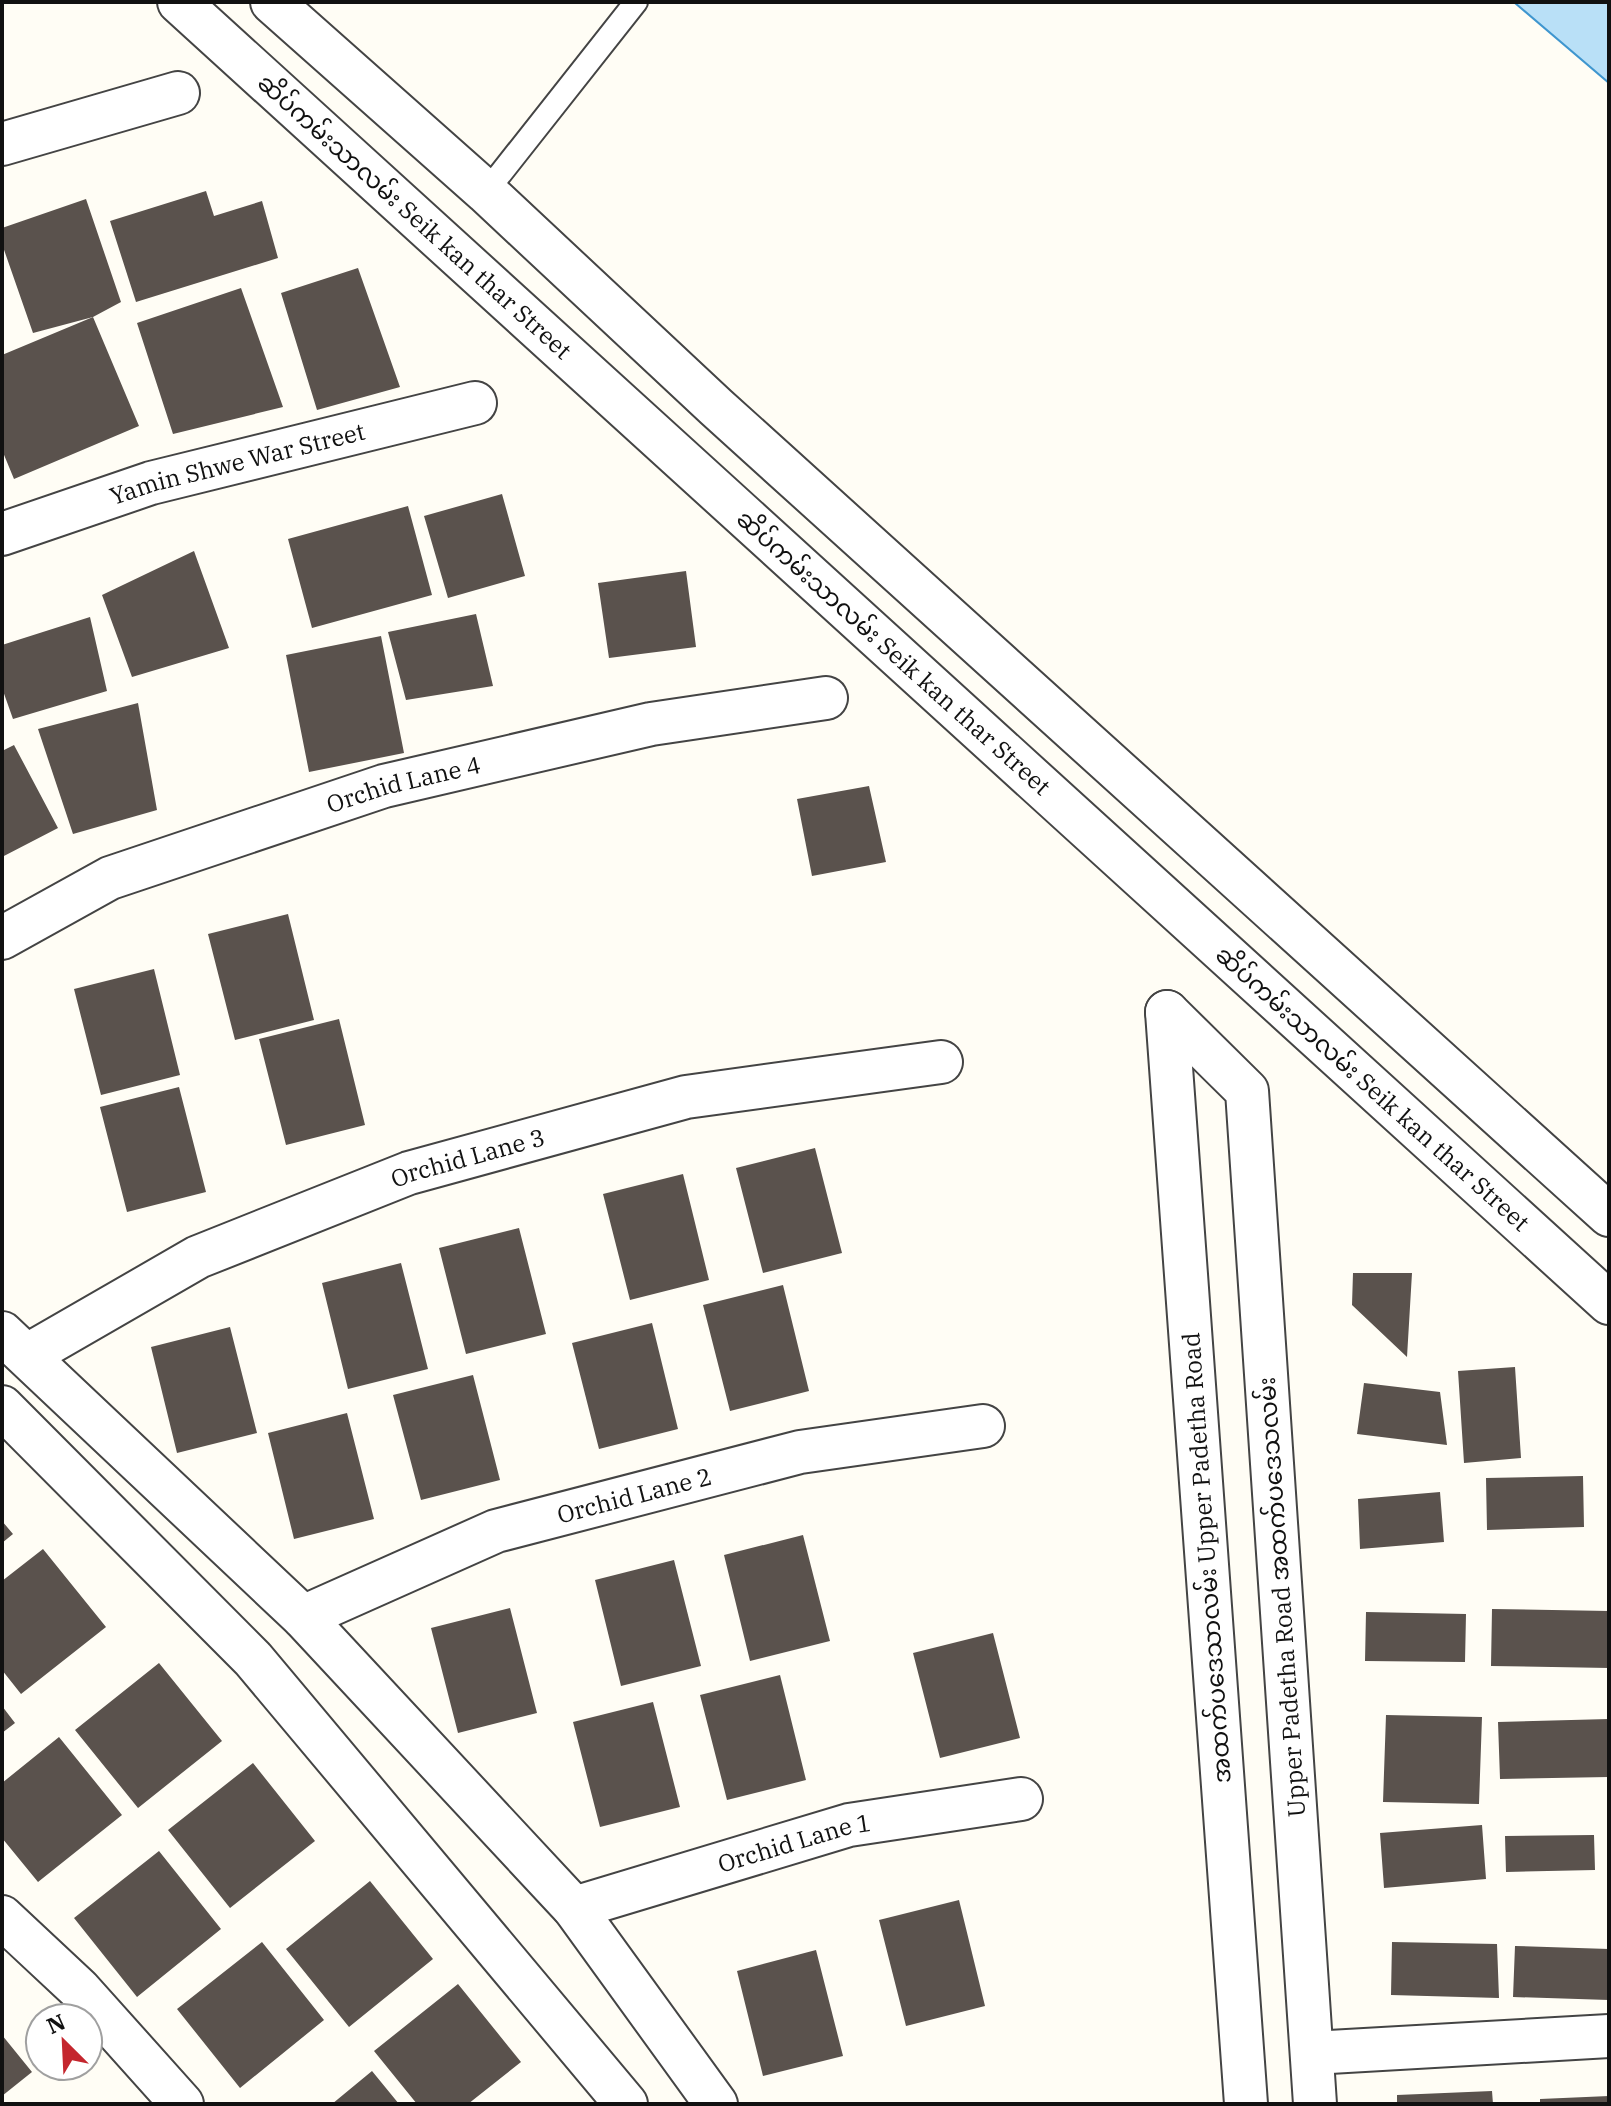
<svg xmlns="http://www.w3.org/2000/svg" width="1611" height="2106" viewBox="0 0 1611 2106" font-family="'IBM Plex Serif','Noto Sans Myanmar',serif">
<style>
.water{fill:#b9e0f7;stroke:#3f96cf;stroke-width:2}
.building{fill:#5a524d}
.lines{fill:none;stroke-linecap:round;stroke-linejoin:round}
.service-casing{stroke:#444;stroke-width:26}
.minor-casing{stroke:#444;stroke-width:46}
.service{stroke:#fff;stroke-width:22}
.minor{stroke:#fff;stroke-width:42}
.labels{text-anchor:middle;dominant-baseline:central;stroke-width:8;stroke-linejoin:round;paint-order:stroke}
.street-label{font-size:24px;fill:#111;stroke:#fff}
</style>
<rect width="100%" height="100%" fill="#fffdf5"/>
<path class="water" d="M1514 2H1609V83L1515 3Z"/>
<path class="building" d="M206 191 214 216 262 201 278 258 136 302 110 221Z
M86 199 121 302 93 317 33 333 2 244V228Z
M358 268 400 387 317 410 281 293Z
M241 288 283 407 173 434 137 323Z
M93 317 139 426 14 479 2 450V355Z
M502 494 525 576 448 598 424 516Z
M408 506 432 595 312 628 288 539Z
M194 551 229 648 132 677 102 595Z
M686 571 696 647 609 658 598 583Z
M476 614 493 686 406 700 388 632Z
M90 617 107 691 13 719 2 688V645Z
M381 636 404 753 309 772 286 655Z
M138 703 157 810 73 834 38 729Z
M14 745 58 828 2 857V751Z
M869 786 886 862 812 876 797 799Z
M288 914 314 1020 235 1040 208 934Z
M154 969 180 1075 101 1095 74 989Z
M339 1019 365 1125 286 1145 259 1039Z
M179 1087 206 1192 127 1212 100 1107Z
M815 1148 842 1253 763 1273 736 1168Z
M683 1174 709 1280 630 1300 603 1194Z
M519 1228 546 1334 466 1354 439 1248Z
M401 1263 428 1369 348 1389 322 1283Z
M1353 1273H1412L1407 1357 1352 1305Z
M783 1285 809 1391 730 1411 703 1305Z
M652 1323 678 1429 599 1449 572 1343Z
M230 1327 257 1433 177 1453 151 1347Z
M1515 1367 1521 1458 1464 1463 1458 1371Z
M473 1375 500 1480 421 1500 393 1395Z
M1364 1383 1440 1392 1447 1445 1357 1434Z
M347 1413 374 1519 294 1539 268 1433Z
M1583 1476 1584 1527 1487 1530 1486 1478Z
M1440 1492 1444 1542 1360 1549 1358 1499Z
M2 1521 13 1534 2 1543Z
M803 1535 830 1641 750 1661 724 1555Z
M43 1549 106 1627 21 1694 2 1670V1581Z
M674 1560 701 1666 621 1686 595 1580Z
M510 1608 537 1713 458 1733 431 1628Z
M1492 1609 1609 1611V1668L1491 1666Z
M1366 1612 1466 1614 1465 1662 1365 1661Z
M993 1633 1020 1738 940 1758 913 1653Z
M159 1663 222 1741 138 1808 75 1730Z
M780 1675 806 1780 727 1800 700 1695Z
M653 1702 680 1807 600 1827 573 1722Z
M2 1706 15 1723 2 1733Z
M1386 1715 1482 1717 1479 1804 1383 1802Z
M1609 1719V1777L1500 1779 1498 1722Z
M59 1737 122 1815 38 1882 2 1838V1783Z
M253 1763 315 1841 230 1908 168 1830Z
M1482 1825 1486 1879 1384 1888 1380 1833Z
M1594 1835 1595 1870 1506 1872 1505 1836Z
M159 1851 221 1929 137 1997 74 1918Z
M370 1881 433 1959 349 2027 286 1949Z
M959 1900 985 2006 906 2026 879 1920Z
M262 1942 324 2020 240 2088 177 2009Z
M1392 1942 1497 1944 1499 1998 1391 1995Z
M1515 1946 1609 1949V2000L1513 1997Z
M816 1950 843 2056 763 2076 737 1971Z
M458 1984 521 2062 468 2104H417L374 2051Z
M2 2035 32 2072 2 2096Z
M372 2071 399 2104H332Z
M1492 2091 1493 2104H1397V2095Z
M1609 2096V2104H1540V2099Z"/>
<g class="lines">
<defs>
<path id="service" d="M486 192 636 2"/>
<g id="minor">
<path d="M179 2 1609 1303"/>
<path d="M272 2 486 192 716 407 1609 1215"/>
<path d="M2 144 178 93"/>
<path id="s1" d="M2 534 151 483 475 403"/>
<path id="s2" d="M2 938 110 878 384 786 651 724 826 698"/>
<path d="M1167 1012 1247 1091 1315 2104"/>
<path d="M1167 1012 1246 2104"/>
<path d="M2 1333 303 1617 574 1908 716 2104"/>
<path id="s3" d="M28 1355 198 1257 409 1173 686 1097 941 1062"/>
<path d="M2 1407 253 1659 626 2104"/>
<path id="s4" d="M303 1617 496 1531 800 1452 983 1426"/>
<path id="s5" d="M574 1908 849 1825 1021 1799"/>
<path d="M2 1917 79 1989 182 2104"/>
<path d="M1312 2053 1609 2036"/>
</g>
</defs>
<use href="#service" class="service-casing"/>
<use href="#minor" class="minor-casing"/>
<use href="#service" class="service"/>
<use href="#minor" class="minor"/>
</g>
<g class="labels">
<g class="street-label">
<text transform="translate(415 216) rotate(42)">ဆိပ်ကမ်းသာလမ်း Seik kan thar Street</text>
<text stroke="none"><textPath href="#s1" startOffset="246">Yamin Shwe War Street</textPath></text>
<text transform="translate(894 652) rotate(42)">ဆိပ်ကမ်းသာလမ်း Seik kan thar Street</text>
<text stroke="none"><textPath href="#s2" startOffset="432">Orchid Lane 4</textPath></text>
<text transform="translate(1373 1088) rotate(42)">ဆိပ်ကမ်းသာလမ်း Seik kan thar Street</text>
<text stroke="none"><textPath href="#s3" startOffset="484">Orchid Lane 3</textPath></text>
<text stroke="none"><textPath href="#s4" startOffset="354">Orchid Lane 2</textPath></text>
<text transform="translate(1206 1558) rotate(-94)">အထက်ပဒေသာလမ်း Upper Padetha Road</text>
<text transform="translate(1281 1597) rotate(-94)">Upper Padetha Road အထက်ပဒေသလမ်း</text>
<text stroke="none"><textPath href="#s5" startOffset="230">Orchid Lane 1</textPath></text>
</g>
</g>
<rect width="1611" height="2106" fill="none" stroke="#111111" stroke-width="8"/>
<g transform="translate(64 2042) rotate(336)"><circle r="38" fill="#ffffff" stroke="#a0a0a0" stroke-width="2"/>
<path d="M0-6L14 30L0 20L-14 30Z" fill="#c4262e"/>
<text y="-12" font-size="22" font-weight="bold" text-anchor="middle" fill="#111111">N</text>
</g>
</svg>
